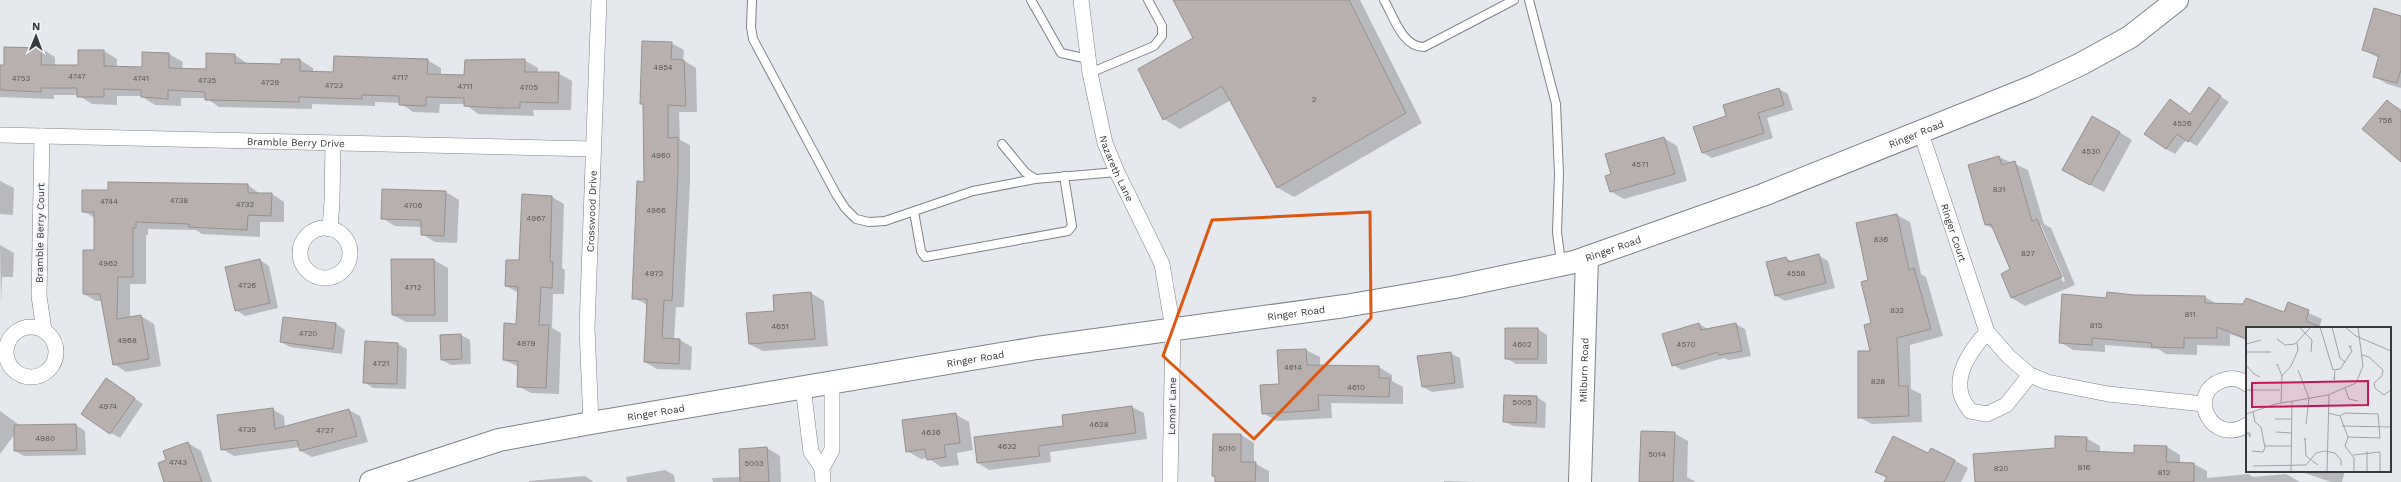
<svg xmlns="http://www.w3.org/2000/svg" width="2401" height="482" viewBox="0 0 2401 482" font-family="'Work Sans',sans-serif">
<style>
.shadow{fill:#0003;fill-rule:evenodd}
.building{fill:#b7b0ae;stroke:#96908e}
.lines{fill:none;stroke-linecap:round;stroke-linejoin:round}
.lane-casing{stroke:#7f8287;stroke-width:10}
.street-casing{stroke:#7f8287;stroke-width:16}
.secondary-casing{stroke:#7f8287;stroke-width:24}
.lane{stroke:#fff;stroke-width:8}
.street{stroke:#fff;stroke-width:15}
.secondary{stroke:#fff;stroke-width:22}
.marked{fill:none;stroke:#df570e;stroke-width:3;stroke-linejoin:round}
.labels{text-anchor:middle;dominant-baseline:central;stroke-width:3.5;stroke-linejoin:round;paint-order:stroke}
.number-label{font-size:8px;fill:#585858}
.street-label{font-size:10px;fill:#393a3c;stroke:#f2f5fa}
.inset-road{fill:none;stroke:#a0a2a6;stroke-width:1}
.view{fill:#c2185b;fill-opacity:0.15;stroke:#c2185b;stroke-width:2}
.inset-edge{fill:none;stroke:#393a3c;stroke-width:2}
</style>
<rect width="100%" height="100%" fill="#e5e8ed"/>
<path class="shadow" d="M1174 0H1360L1422 123 1294 197 1278 188 1231 100 1180 129 1164 119 1194 38Z
M2401 17V88L2387 84 2374 76 2379 58 2363 50Z
M671 43 684 50 683 60 696 68 697 112H679L680 140 690 145V181L684 307H676L674 340H680L692 347 691 370 657 369 645 362 648 305 633 298 645 183 644 105 641 104Z
M42 49 55 57V66H79L104 51 117 59V68H143V53L169 54 183 62 182 69 207 70 235 55 248 64 282 65 300 60 313 68V73H334L427 60 441 68V76H465L524 60 538 68V73H558L572 81 571 110H533L534 116 478 114 465 104H440L439 113 413 112 400 103 375 102V106L312 104V109L219 107 206 98H181V106L155 105 141 96H117V105L92 104 78 95H54V99L0 97V66H5Z
M1779 89 1788 94 1793 110 1767 118 1773 138 1712 158 1703 153 1694 127 1727 116Z
M2209 89 2229 102 2197 146 2186 140 2175 154 2166 149 2170 100 2190 114Z
M2387 101 2401 109V159Z
M2119 132 2132 140 2104 192 2077 178Z
M1664 138 1677 146 1687 181 1624 199 1610 191 1612 175Z
M1999 157 2028 170 2044 224 2051 228 2075 285 2025 306 2012 298 2002 274 2012 270 1995 230 1986 225ZM2039 225H2041L2065 281 2063 282Z
M0 181 14 188 13 215 0 214Z
M248 185 260 194H272L284 202V222H260V237L202 234 196 230 148 229V235H146V284H130V318L141 316 154 324 161 366 126 372 114 364 102 301H96L84 294 95 251V218L83 211 109 191Z
M446 192 459 200 457 243 435 242 422 234V227L395 226 382 218Z
M552 197 564 204 562 268 565 270 564 294H553L552 328 561 333 559 394 531 393 518 386 519 367 504 360 517 325 519 293 506 286Z
M1897 215 1910 222 1921 274 1926 277 1943 336 1910 345 1911 389 1921 394 1922 422 1872 424 1859 417 1871 351 1872 324 1870 280 1858 224Z
M0 245 14 253 13 277H2L1 304Z
M1818 255 1828 261 1835 288 1785 301 1776 296 1786 258 1793 262Z
M260 260 269 266 278 308 245 316 236 310Z
M392 260H434L448 268V322H406L393 315Z
M811 293 824 301 828 346 763 351 749 344 775 311Z
M2134 296 2205 297 2217 304 2284 314 2288 304 2322 319 2319 328H2247V340L2230 334V346L2197 345V355L2166 354 2158 349 2105 345V352L2073 350 2060 342 2107 299Z
M284 318 336 324 345 330 342 354 290 347 281 342Z
M1699 324 1708 329 1736 324 1745 329 1751 356 1729 360 1724 358 1682 370 1673 365Z
M1506 329H1538L1547 335V364H1516L1506 358Z
M461 335 470 340 471 364 451 365 442 360 441 336Z
M398 344 407 349 406 389 373 388 364 382Z
M1306 350 1320 357V366L1379 367 1392 375V381L1403 387V404L1331 403 1332 418 1277 421 1263 413 1280 385 1278 351Z
M1450 353 1460 358 1464 388 1432 392 1423 387Z
M115 385 143 404 120 438 111 433Z
M1505 396 1537 397 1546 403 1545 428 1513 426 1504 421Z
M1132 407 1144 413 1147 439 1050 452 1051 462 989 470 978 463 1064 427Z
M272 409 284 416 285 427 349 410 360 416 368 442 312 457 301 451 300 447 234 456 222 449Z
M0 411 21 426 76 425 85 431 86 455 24 456 15 451V434L0 454Z
M955 414 969 422 973 450 957 453 959 465 941 467 928 458 921 459 907 451Z
M1674 433 1688 441 1687 477 1696 482H1640Z
M1241 435 1254 443V463L1269 471V482H1216V477L1213 476Z
M2086 438 2100 446V452L2135 454 2167 447 2180 455V463L2194 464 2207 471V478L2248 474 2253 477 2286 474 2300 482H1976Z
M188 443 201 451 212 482H162L165 481 168 461Z
M767 448 780 456 781 482H713L712 478 741 477Z
M1929 454 1954 460 1968 468 1961 482H1886L1888 478 1877 471Z
M665 470 674 475 675 482H627L626 477Z
M2299 471H2345L2342 482H2331Z
M585 476 594 482H529V481Z
M1444 481 1477 482H1478H1444Z"/>
<path class="building" d="M1173 0H1349L1406 113 1277 188 1222 86 1163 120 1138 69 1193 38Z
M2374 8 2401 16V70L2397 83 2373 77 2379 55 2362 50Z
M642 41 672 42 671 59 684 60 686 106 668 105V138L678 137V173L672 301 664 300 662 338 680 339 679 364 644 362 647 299H632L637 181 644 182 643 104H640Z
M4 47 42 48 41 65H78V50H104V66L142 67V52L169 53V68L206 69V53L235 54V63L281 64V59H300V71L333 72 334 56 428 59 427 74 464 75 465 60 525 59V72H559L558 103 520 102V108H500L464 106V98L426 97V106L399 105V96L362 95V99L299 97V102L205 100V92L168 90V99L141 97V90L104 89V97H77V88H41V92L0 90V65H4Z
M2209 87 2221 96 2188 142 2177 134 2166 149 2144 134 2170 99 2190 114Z
M1779 88 1784 105 1758 113 1764 133 1702 153 1693 127 1726 116 1723 105Z
M2387 100 2401 112V162L2362 129Z
M2092 116 2120 132 2090 185 2062 170Z
M1664 137 1675 174 1610 192 1605 176 1611 174 1605 154Z
M1999 156 2002 165 2015 161 2032 221 2037 219 2062 277 2011 298 2001 274 2010 269 1991 224 1985 225 1968 165Z
M108 182 248 184V193H272L271 216 248 215 247 230 189 227V224L136 222V228H133V277H118L117 319 141 315 149 359 113 365 100 294H83V250H94V212H82V190H108Z
M382 189 446 191 444 236 421 235V220L381 219Z
M522 194 552 196 550 262H553L552 288 541 287 539 325H549L546 388 517 387 518 361 503 360 504 323 516 324 518 287 505 286 506 260H519Z
M1897 214 1909 270 1914 268 1931 329 1897 338 1899 386H1908L1909 416 1858 418V351H1870L1864 325 1871 323 1861 282 1868 280 1856 223Z
M1819 254 1826 283 1775 296 1766 262 1786 257 1788 262Z
M260 259 270 303 235 311 225 267Z
M391 259H434L435 315H392Z
M811 292 815 339 749 344 746 313 774 311 773 295Z
M2107 292 2134 295 2205 296V303L2243 304 2246 298 2284 312 2288 302 2309 310 2306 321 2321 327 2247 328V339L2217 327V338H2184V348L2151 347 2152 343 2092 338V345L2059 343 2062 294 2106 298Z
M283 317 336 323 333 349 280 342Z
M1699 323 1701 330 1736 323 1742 351 1719 355 1718 352 1672 366 1662 334Z
M1505 328H1538V359H1505Z
M461 334 462 359 441 360 440 335Z
M365 341 398 343 397 384 363 383Z
M1306 349 1307 365 1379 366V378H1390L1389 397 1318 395 1319 410 1262 414 1260 385 1279 384 1277 350Z
M1451 352 1455 383 1422 387 1417 356Z
M106 378 135 398 110 434 81 414Z
M1504 395 1537 396 1536 423 1503 422Z
M1132 406 1136 433 1038 446 1040 456 977 463 974 437 1063 426 1062 415Z
M273 408 275 429 349 409 357 436 300 451 297 440 221 450 217 415Z
M956 413 960 443 944 445 946 457 927 460 925 449 906 452 902 420Z
M76 424 77 450 14 451V425Z
M1641 431 1675 432 1673 482H1639Z
M1213 434H1241V462H1256L1255 482H1215V476H1212Z
M1893 436 1928 453 1931 448 1955 460 1944 482H1884L1887 477 1875 472Z
M2055 436 2087 437 2086 451 2134 453V445L2167 446 2166 462 2194 463V482H1975L1973 454 2055 448Z
M188 442 202 482H164L158 463 166 460 163 451Z
M767 447 769 482H740L739 449Z"/>
<g class="lines">
<defs>
<path id="lane" d="M752 0 751 27 753 39 836 194 845 208 856 219 869 222 885 221 973 191 1035 179
M1031 0 1061 53 1088 59
M1384 0C1394 17 1402 47 1424 47L1514 0
M1529 0 1556 104 1559 174 1557 232 1561 263
M1090 73 1154 46 1162 36V26L1148 0
M1002 144 1025 172 1035 179 1117 172
M914 212 921 251 925 257 1068 231 1072 226 1064 176"/>
<g id="street">
<path id="s1" d="M1081 0 1090 73 1105 143 1117 172 1162 264 1173 329 1170 482"/>
<path id="s2" d="M1921 133 1987 332 2009 357 2030 375 2047 382 2108 394 2204 404"/>
<path id="s3" d="M0 135 593 149"/>
<path d="M42 136 39 296 44 330"/>
<circle cx="325" cy="253" r="25"/>
<path d="M330 229 332 201 333 144"/>
<circle cx="31" cy="352" r="25"/>
<path d="M1987 332C1973 348 1955 371 1961 394 1962 400 1967 406 1970 411L1987 414 2006 405 2030 375"/>
<path d="M2247 384C2239 378 2230 377 2221 381 2186 394 2212 447 2247 425"/>
<path d="M803 387 811 452 822 468"/>
<path id="s4" d="M591 423 587 328 599 0"/>
<path d="M823 482 822 468 832 450V381"/>
</g>
<g id="secondary">
<path id="s5" d="M371 482 499 440 591 423 1037 348 1345 306 1455 287 1574 262 1763 195 2032 87 2081 64 2130 37 2177 0"/>
<path id="s6" d="M1580 482 1587 258"/>
</g>
</defs>
<use href="#lane" class="lane-casing"/>
<use href="#street" class="street-casing"/>
<use href="#secondary" class="secondary-casing"/>
<use href="#lane" class="lane"/>
<use href="#street" class="street"/>
<use href="#secondary" class="secondary"/>
</g>
<path class="marked" d="M1370 212 1371 318 1254 439 1163 356 1212 220Z"/>
<g class="labels">
<g class="number-label">
<text x="663" y="67">4954</text>
<text x="77" y="76">4747</text>
<text x="400" y="77">4717</text>
<text x="21" y="78">4753</text>
<text x="141" y="78">4741</text>
<text x="207" y="80">4735</text>
<text x="270" y="82">4729</text>
<text x="334" y="85">4723</text>
<text x="465" y="86">4711</text>
<text x="529" y="87">4705</text>
<text x="1314" y="99">2</text>
<text x="2385" y="120">756</text>
<text x="2182" y="123">4526</text>
<text x="2091" y="151">4530</text>
<text x="661" y="155">4960</text>
<text x="1640" y="164">4571</text>
<text x="1999" y="189">831</text>
<text x="179" y="200">4738</text>
<text x="109" y="201">4744</text>
<text x="245" y="204">4732</text>
<text x="413" y="205">4706</text>
<text x="656" y="210">4966</text>
<text x="536" y="218">4967</text>
<text x="1881" y="239">836</text>
<text x="2028" y="253">827</text>
<text x="108" y="263">4962</text>
<text x="654" y="273">4972</text>
<text x="1796" y="273">4558</text>
<text x="247" y="285">4726</text>
<text x="413" y="287">4712</text>
<text x="1897" y="310">832</text>
<text x="2190" y="314">811</text>
<text x="2096" y="325">815</text>
<text x="780" y="326">4651</text>
<text x="308" y="333">4720</text>
<text x="127" y="340">4968</text>
<text x="526" y="343">4979</text>
<text x="1522" y="344">4602</text>
<text x="1686" y="344">4570</text>
<text x="381" y="363">4721</text>
<text x="1293" y="367">4614</text>
<text x="1878" y="381">828</text>
<text x="1356" y="387">4610</text>
<text x="1522" y="402">5005</text>
<text x="108" y="406">4974</text>
<text x="1099" y="424">4628</text>
<text x="247" y="429">4735</text>
<text x="325" y="430">4727</text>
<text x="931" y="432">4636</text>
<text x="45" y="438">4980</text>
<text x="1007" y="446">4632</text>
<text x="1227" y="448">5010</text>
<text x="1657" y="454">5014</text>
<text x="178" y="462">4743</text>
<text x="754" y="463">5003</text>
<text x="2084" y="467">816</text>
<text x="2001" y="468">820</text>
<text x="2164" y="472">812</text>
</g>
<g class="street-label">
<text stroke="none"><textPath href="#s5" startOffset="1590">Ringer Road</textPath></text>
<text stroke="none"><textPath href="#s3" startOffset="296">Bramble Berry Drive</textPath></text>
<text stroke="none"><textPath href="#s1" startOffset="173">Nazareth Lane</textPath></text>
<text stroke="none"><textPath href="#s4" startOffset="212">Crosswood Drive</textPath></text>
<text stroke="none"><textPath href="#s2" startOffset="105">Ringer Court</textPath></text>
<text transform="translate(40 233) rotate(-89)">Bramble Berry Court</text>
<text stroke="none"><textPath href="#s5" startOffset="1266">Ringer Road</textPath></text>
<text stroke="none"><textPath href="#s5" startOffset="942">Ringer Road</textPath></text>
<text stroke="none"><textPath href="#s5" startOffset="618">Ringer Road</textPath></text>
<text stroke="none"><textPath href="#s6" startOffset="112">Milburn Road</textPath></text>
<text transform="translate(1172 406) rotate(-89)">Lomar Lane</text>
<text stroke="none"><textPath href="#s5" startOffset="294">Ringer Road</textPath></text>
</g>
</g>
<g transform="translate(2246 327)">
<rect width="145" height="145" fill="#e5e8ed"/>
<path class="inset-road" d="M53 0 66 13 65 25M74 0 87 43 94 42 106 24 103 19 106 20M86 0 94 31 99 35M99 0 110 9 145 24M33 14 31 12 39 18 49 17 65 0M0 17 15 13M0 25H25M116 28 123 30 137 43 136 49 128 56 129 61 138 68 145 63M0 38 8 47 14 50M32 39 31 37 36 49M52 43 63 71 60 97M89 50 88 53 89 44M99 61 103 72 112 74M1 63H34M35 76 36 49 45 39 52 23 51 16M82 86 94 89 102 110 134 111 132 87 99 86 94 89M0 87 30 77 82 68 110 56 117 39 112 0M29 92H46M96 99 145 100M30 105 46 106M0 106H4V110L1 106M102 110 99 119 108 131V145M59 113V111L60 129 72 138M19 119H46M6 124 17 125 19 121 15 100 9 95 7 85M121 124V145M107 128 134 125V145M7 139 60 138 70 126 78 124 89 126 95 133V139M45 145 46 74M81 145 83 68"/>
<path class="view" d="M122 54V78L6 80V56Z"/>
<rect width="145" height="145" class="inset-edge"/>
</g>
<g transform="translate(36 36) rotate(1)" stroke="#f2f5fa" stroke-width="3" paint-order="stroke">
<path d="M0-3L7 15L0 10L-7 15Z" fill="#393a3c"/>
<text y="-6" font-size="11" font-weight="bold" text-anchor="middle" fill="#393a3c">N</text>
</g>
</svg>
